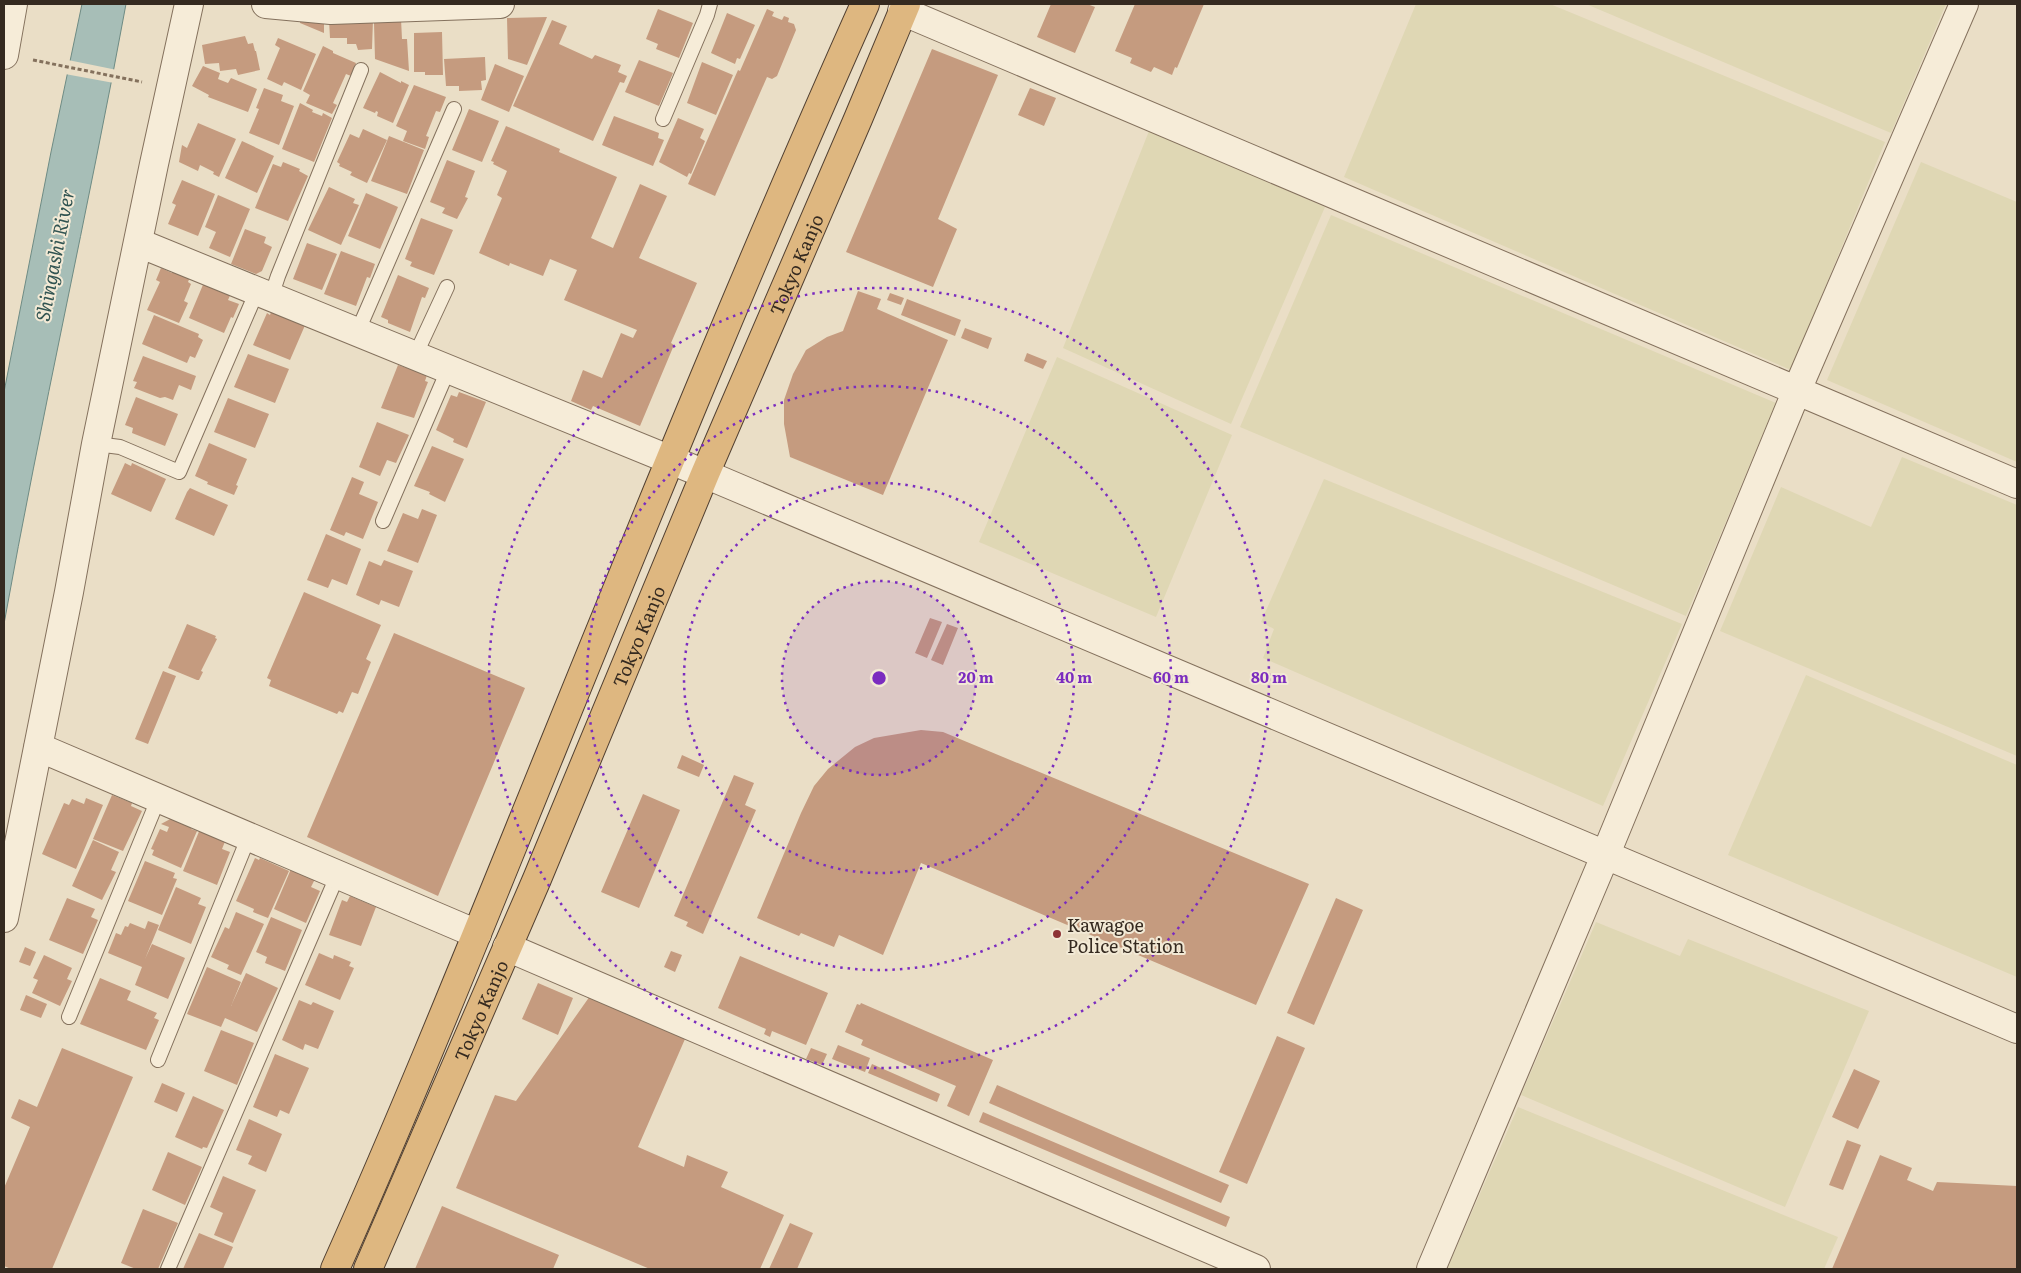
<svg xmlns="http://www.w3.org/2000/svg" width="2021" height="1273" viewBox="0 0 2021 1273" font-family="Literata,serif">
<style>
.farmland{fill:#dfd7b4}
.water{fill:#a7beb7;stroke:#6e8b84}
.pier{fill:#eadec6}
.building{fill:#c59b7f}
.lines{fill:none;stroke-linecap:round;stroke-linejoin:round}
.service-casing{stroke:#84715d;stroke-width:16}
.minor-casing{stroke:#84715d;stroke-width:30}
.tertiary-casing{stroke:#84715d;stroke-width:30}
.trunk-casing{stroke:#524031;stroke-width:30}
.path{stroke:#84715d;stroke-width:3;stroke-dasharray:4 2.5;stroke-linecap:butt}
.service{stroke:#f6ecd8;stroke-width:14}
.minor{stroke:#f6ecd8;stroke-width:28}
.tertiary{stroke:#f6ecd8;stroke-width:28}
.trunk{stroke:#deb780;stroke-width:28}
.ring{fill:none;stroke:#7b2cbf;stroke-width:2.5;stroke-dasharray:2.5 5}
.poi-dot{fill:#8d3335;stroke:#f2e9d5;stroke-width:2}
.labels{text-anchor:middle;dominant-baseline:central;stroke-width:4;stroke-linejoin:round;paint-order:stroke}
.street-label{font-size:18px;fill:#352a20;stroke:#f2e9d5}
.poi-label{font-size:18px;fill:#352a20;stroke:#f2e9d5;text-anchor:start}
.water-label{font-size:19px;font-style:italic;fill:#305351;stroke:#f2e9d5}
.centre{fill:#7b2cbf;stroke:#f2e9d5;stroke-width:2.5}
.ring-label{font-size:15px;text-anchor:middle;font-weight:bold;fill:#7b2cbf;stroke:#f2e9d5;stroke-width:4;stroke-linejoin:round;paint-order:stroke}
</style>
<rect width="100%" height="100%" fill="#eadec6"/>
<path class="farmland" d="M1416 4H1550L1885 142 1791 370 1344 177Z
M1586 4H1946L1891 133Z
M1149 131 1325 207 1231 424 1063 348Z
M1921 162 2017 202V462L1827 380Z
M1331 215 1776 403 1686 616 1240 427Z
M1057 357 1232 435 1156 617 979 542Z
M1902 457 2017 505V756L1720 631 1781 487 1871 527Z
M1324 479 1682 624 1603 806 1263 658 1274 629 1261 622Z
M1806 675 2017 765V977L1728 855Z
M1596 922 1680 956 1688 939 1869 1011 1785 1207 1521 1095Z
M1518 1107 1838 1237 1824 1269H1447Z"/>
<path class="water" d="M82 4H126C88 211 41 417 4 624V392L51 152Z"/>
<path class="pier" d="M68 60 117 70 114 83 65 74Z"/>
<path class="building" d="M1051 4H1087L1095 7 1075 53 1037 37Z
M1135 4H1204L1177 68 1175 67 1172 75 1154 67 1151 72 1130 63 1132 58 1115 51Z
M658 9 693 23 679 58 656 49 658 44 646 39Z
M767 9 774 12 772 16 782 20 784 16 789 18 788 22 794 24 796 30 777 76 772 79 767 77 715 196 688 184 738 70 740 71Z
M727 13 755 25 740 59 737 58 735 64 711 53Z
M547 17 527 65 508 59 507 18Z
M373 19 372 49 358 50 356 44H347V38H330L329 20Z
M401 19 402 39H407L409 71 375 59 374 23H376V20Z
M300 20 324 22V33L300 23Z
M552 20 567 26 559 44 592 59 595 55 621 65 618 72 627 76 624 83 620 82 593 141 513 106Z
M442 32 443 75H425V72H414V33Z
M245 36 248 44 253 43 255 51H256L260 70 238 75 236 69 220 71 219 63 205 64 202 45Z
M278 38 316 54 301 90 284 82 282 86 267 79 280 48 275 45Z
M323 46 333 51V53L356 63 351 76 346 74 333 103 337 105 332 114 306 103 310 95 303 91Z
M932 49 998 75 938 219 957 229 933 287 846 252Z
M485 57 486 80 481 81 482 90 459 91V86H446L444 59Z
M639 60 673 73 659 106 625 92Z
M702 62 733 75 716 115 687 103Z
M495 64 524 76 509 112 481 100Z
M203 66 220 73 218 79 228 83 231 78 257 89 248 112 208 97 209 95 192 86Z
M380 72 401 83V81L409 85 393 123 377 116 378 112 376 111 375 113 363 108Z
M414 85 446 97 440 112 436 111 426 136 429 137 425 149 403 141 407 131 396 126Z
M264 88 283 95 281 101 294 106 279 145 249 133 259 109 256 108Z
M1030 88 1056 98 1044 126 1018 115Z
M300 103 313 110 312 112 322 116 323 113 332 118 314 162 282 149Z
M469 109 499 121 482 162 452 150Z
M614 116 659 133 658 138 664 140 653 166 602 145Z
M678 118 704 129 700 138 705 141 691 174 689 173 687 177 659 162Z
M198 123 236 139 219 177 213 174 214 172 200 165 198 171 179 162 182 145 187 148Z
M506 126 560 149 559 152 617 177 591 238 613 248 640 184 667 196 639 258 697 283 671 343 674 345 640 426 593 406 591 410 571 401 583 370 602 378 621 333 633 338 637 330 564 300 577 270 550 259 543 276 510 263 509 266 479 253 502 198 497 195 507 171 493 164 494 162 491 161Z
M363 129 387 140 367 183 350 175 352 172 339 166 340 164 337 162 350 134 359 138Z
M389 136 424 150 407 194 371 181Z
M242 141 274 156 257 193 225 178Z
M447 160 475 171 465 197 468 198 457 219 442 213 445 208 430 202Z
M283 162 300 169 299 171 308 176 288 221 255 208 273 164 281 167Z
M182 180 215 194 198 236 168 224 176 205 172 203Z
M329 187 355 199 353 203 359 205 341 245 308 230Z
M366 193 398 207 380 249 348 236Z
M218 195 250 209 230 257 209 248 216 232 205 227Z
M421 218 453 230 434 275 410 266 412 262 405 259Z
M245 229 266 237 264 243 272 247 262 271 256 274 231 264Z
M307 243 337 254 322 290 293 279Z
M341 251 375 264 370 278 367 277 356 306 324 294Z
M161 268 172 273 173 270 190 277 188 282 191 284 184 301 188 303 179 323 147 310 160 282 156 280Z
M398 275 429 288 425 298 422 297 410 332 388 323V320L381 317Z
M205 280 232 291 228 300 239 304 233 318 231 317 224 333 189 318Z
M858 291 881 299 877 309 948 340 883 495 790 457 784 424V400L793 374 806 350 827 337 843 331Z
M890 293 904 298 901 305 887 300Z
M907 299 961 320 955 336 901 315Z
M272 309 306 323 290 360 253 345 267 313 270 315Z
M154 315 199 334 198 337 203 340 195 358 190 356 187 363 142 344Z
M965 328 992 338 988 349 961 338Z
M1027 353 1047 361 1043 369 1024 361Z
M248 354 289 369 275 403 234 387Z
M143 356 196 376 191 390 179 385 173 400 165 397 160 398 134 388 137 382 133 381Z
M398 365 427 375 425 381 428 382 414 418 381 408Z
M459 392 486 402 467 448 453 442 454 439 436 430 451 395 457 397Z
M136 397 178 414 165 446 132 433 133 428 125 425Z
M228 398 269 414 255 448 214 432Z
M377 422 409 435 396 463 387 460 380 476 359 467Z
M209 443 247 459 236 485 238 486 234 495 207 484 208 482 195 476Z
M432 446 464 459 445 502 429 494 430 492 414 486Z
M125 463 131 466 132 463 166 479 151 512 111 494Z
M352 477 364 482 359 494 378 502 363 539 346 532 344 536 330 530Z
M190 488 228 505 214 536 175 519 187 492Z
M422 509 437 515 418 563 387 551 403 513 418 519Z
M326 534 361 549 347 585 332 579 328 588 307 580Z
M384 560 413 571 399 607 381 600 379 605 356 595 369 561 381 566Z
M304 592 381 625 366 659 371 662 358 694 352 692 343 713 339 711 337 714 269 686 271 680 267 678Z
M930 618 942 622 927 658 915 653Z
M187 624 216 636 215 638 217 639 201 671 203 672 199 680H197L168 668Z
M947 624 958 628 943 665 931 660Z
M394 633 525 688 438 896 307 837Z
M163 671 176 676 148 744 135 739Z
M921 730 943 732 1309 884 1256 1005 921 863 883 955 839 935 834 947 801 933 799 936 757 918 801 813 814 786 828 769 855 747 874 738Z
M682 755 704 765 699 777 677 768Z
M734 775 754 783 745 805 756 810 703 934 686 926 688 922 674 916Z
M643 794 680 810 639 908 601 892Z
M112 795 132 803 131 806 142 811 123 851 93 839Z
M86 798 103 805 76 869 42 854 64 803 69 805 72 799 84 804Z
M174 817 193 825 191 829 197 831 181 868 152 855 154 850 151 849 160 829 167 832 169 827 161 824Z
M200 829 226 839 222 849 230 852 217 885 183 871Z
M93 840 119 852 111 870 116 872 102 900 72 886Z
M255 858 259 860 260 858 289 871 268 918 253 912 254 909 236 901Z
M145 861 175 873 173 878 177 879 162 915 128 901Z
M291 869 315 879 311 887 320 891 306 923 274 909Z
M176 887 201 898 198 904 206 907 191 944 158 930Z
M350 896 376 907 361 946 329 935 342 900 347 902Z
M67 898 95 909 91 917 98 920 83 954 49 940Z
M1336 898 1363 910 1314 1025 1287 1013Z
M236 912 264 924 241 975 227 969 229 965 211 957 225 927 229 929Z
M271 917 302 930 285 971 265 963 267 957 256 952Z
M148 921 159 925 145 959 152 944 185 958 168 999 135 985 142 967 108 953 116 933 121 935 125 926 128 927 130 923 145 929Z
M25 947 36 952 30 966 19 962Z
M671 951 682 955 675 972 664 967Z
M319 953 333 959 334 955 351 962 349 966 354 968 340 1000 305 985Z
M44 955 72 968 67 979 72 981 60 1006 32 993 38 980 33 978Z
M740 956 828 993 806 1045 772 1031 770 1037 764 1034 766 1029 718 1008Z
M207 967 241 982 231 1006 246 973 278 988 257 1032 225 1018 221 1027 187 1014Z
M100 978 131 991 127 1000 157 1013 154 1018 159 1020 146 1050 80 1024Z
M538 983 573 998 558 1035 522 1019Z
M26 995 47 1004 41 1018 20 1010Z
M590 996 685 1039 638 1147 684 1167 687 1155 728 1172 721 1187 784 1215 760 1269H650L456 1188 495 1095 516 1101Z
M299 1000 311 1005 313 1002 334 1011 318 1049 305 1044 303 1050 282 1040Z
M861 1003 993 1060 969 1116 947 1106 956 1086 861 1045 863 1040 845 1032 857 1004 860 1005Z
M221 1030 254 1043 237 1085 204 1071Z
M1277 1036 1305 1048 1247 1184 1219 1172Z
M838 1045 870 1058 865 1072 832 1059Z
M62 1048 133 1077 52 1269H11L4 1266V1188L30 1127 11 1118 19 1099 37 1107Z
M811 1048 827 1054 822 1065 806 1059Z
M275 1054 309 1068 289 1114 280 1110 277 1117 253 1107Z
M872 1064 940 1094 937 1102 868 1073Z
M1854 1069 1880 1081 1858 1129 1832 1117Z
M162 1083 185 1093 177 1112 154 1102Z
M997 1085 1229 1185 1221 1203 989 1103Z
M193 1096 224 1110 207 1148 203 1147 202 1149 175 1137Z
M983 1112 1230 1217 1226 1227 979 1122Z
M249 1119 282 1134 266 1172 248 1164 252 1156 236 1150Z
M1847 1140 1861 1145 1843 1190 1829 1185Z
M168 1152 202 1167 185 1205 152 1190Z
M1880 1155 1912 1168 1907 1180 1933 1191 1937 1182 2017 1186V1269H1832Z
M223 1176 256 1190 233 1243 214 1235 223 1213 210 1207Z
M442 1206 559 1255 553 1269H415Z
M143 1209 178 1223 158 1269H136L121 1263Z
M790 1223 813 1233 797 1269H769Z
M199 1233 233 1247 223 1269H183Z"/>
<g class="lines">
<defs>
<path id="service" d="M663 119 707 15 710 4
M271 297 278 276 361 70
M357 333 454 109
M415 356 447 287
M96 444 120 447 179 472 257 291
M383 521 448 370
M69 1017 159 797
M158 1060 249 836
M168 1269 338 874"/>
<path id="minor" d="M266 4 331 10 500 4
M902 11 2017 484
M4 55 13 4
M139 243 705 474
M38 747 477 934
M4 918 69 592 96 444 154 164 189 4
M507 947 1256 1269
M1431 1269 1605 856 1797 390 1964 4"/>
<path id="tertiary" d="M705 474 2017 1029"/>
<g id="trunk">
<path d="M335 1269C411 1099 480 926 550 754 652 503 754 252 865 4"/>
<path id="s1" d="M368 1269 537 879 705 474 858 119 906 4"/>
</g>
</defs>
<use href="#service" class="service-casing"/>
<use href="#minor" class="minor-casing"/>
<use href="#tertiary" class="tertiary-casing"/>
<use href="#trunk" class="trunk-casing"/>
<path class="path" d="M33 60 142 82"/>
<use href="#service" class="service"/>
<use href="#minor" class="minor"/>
<use href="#tertiary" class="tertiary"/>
<use href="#trunk" class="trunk"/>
</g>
<circle cx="879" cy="678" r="97" fill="#7b2cbf" fill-opacity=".12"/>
<g class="ring">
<circle cx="879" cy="678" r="97"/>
<circle cx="879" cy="678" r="195"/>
<circle cx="879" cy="678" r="292"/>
<circle cx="879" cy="678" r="390"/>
</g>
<circle class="poi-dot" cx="1057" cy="934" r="5"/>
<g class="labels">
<g class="street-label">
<text stroke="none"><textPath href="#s1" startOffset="1092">Tokyo Kanjo</textPath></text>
<text stroke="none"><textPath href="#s1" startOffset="688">Tokyo Kanjo</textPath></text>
<text stroke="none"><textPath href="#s1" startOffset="282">Tokyo Kanjo</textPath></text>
</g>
<g class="poi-label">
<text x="1067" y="924">Kawagoe<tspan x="1067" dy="21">Police Station</tspan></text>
</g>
<g class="water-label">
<text transform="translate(54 255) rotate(-79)">Shingashi River</text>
</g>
</g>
<circle cx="879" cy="678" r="8" class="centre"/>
<g class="ring-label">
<text x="976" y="683">20 m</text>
<text x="1074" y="683">40 m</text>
<text x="1171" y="683">60 m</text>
<text x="1269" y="683">80 m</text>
</g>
<rect width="2021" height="1273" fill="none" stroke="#352a20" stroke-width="10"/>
</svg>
